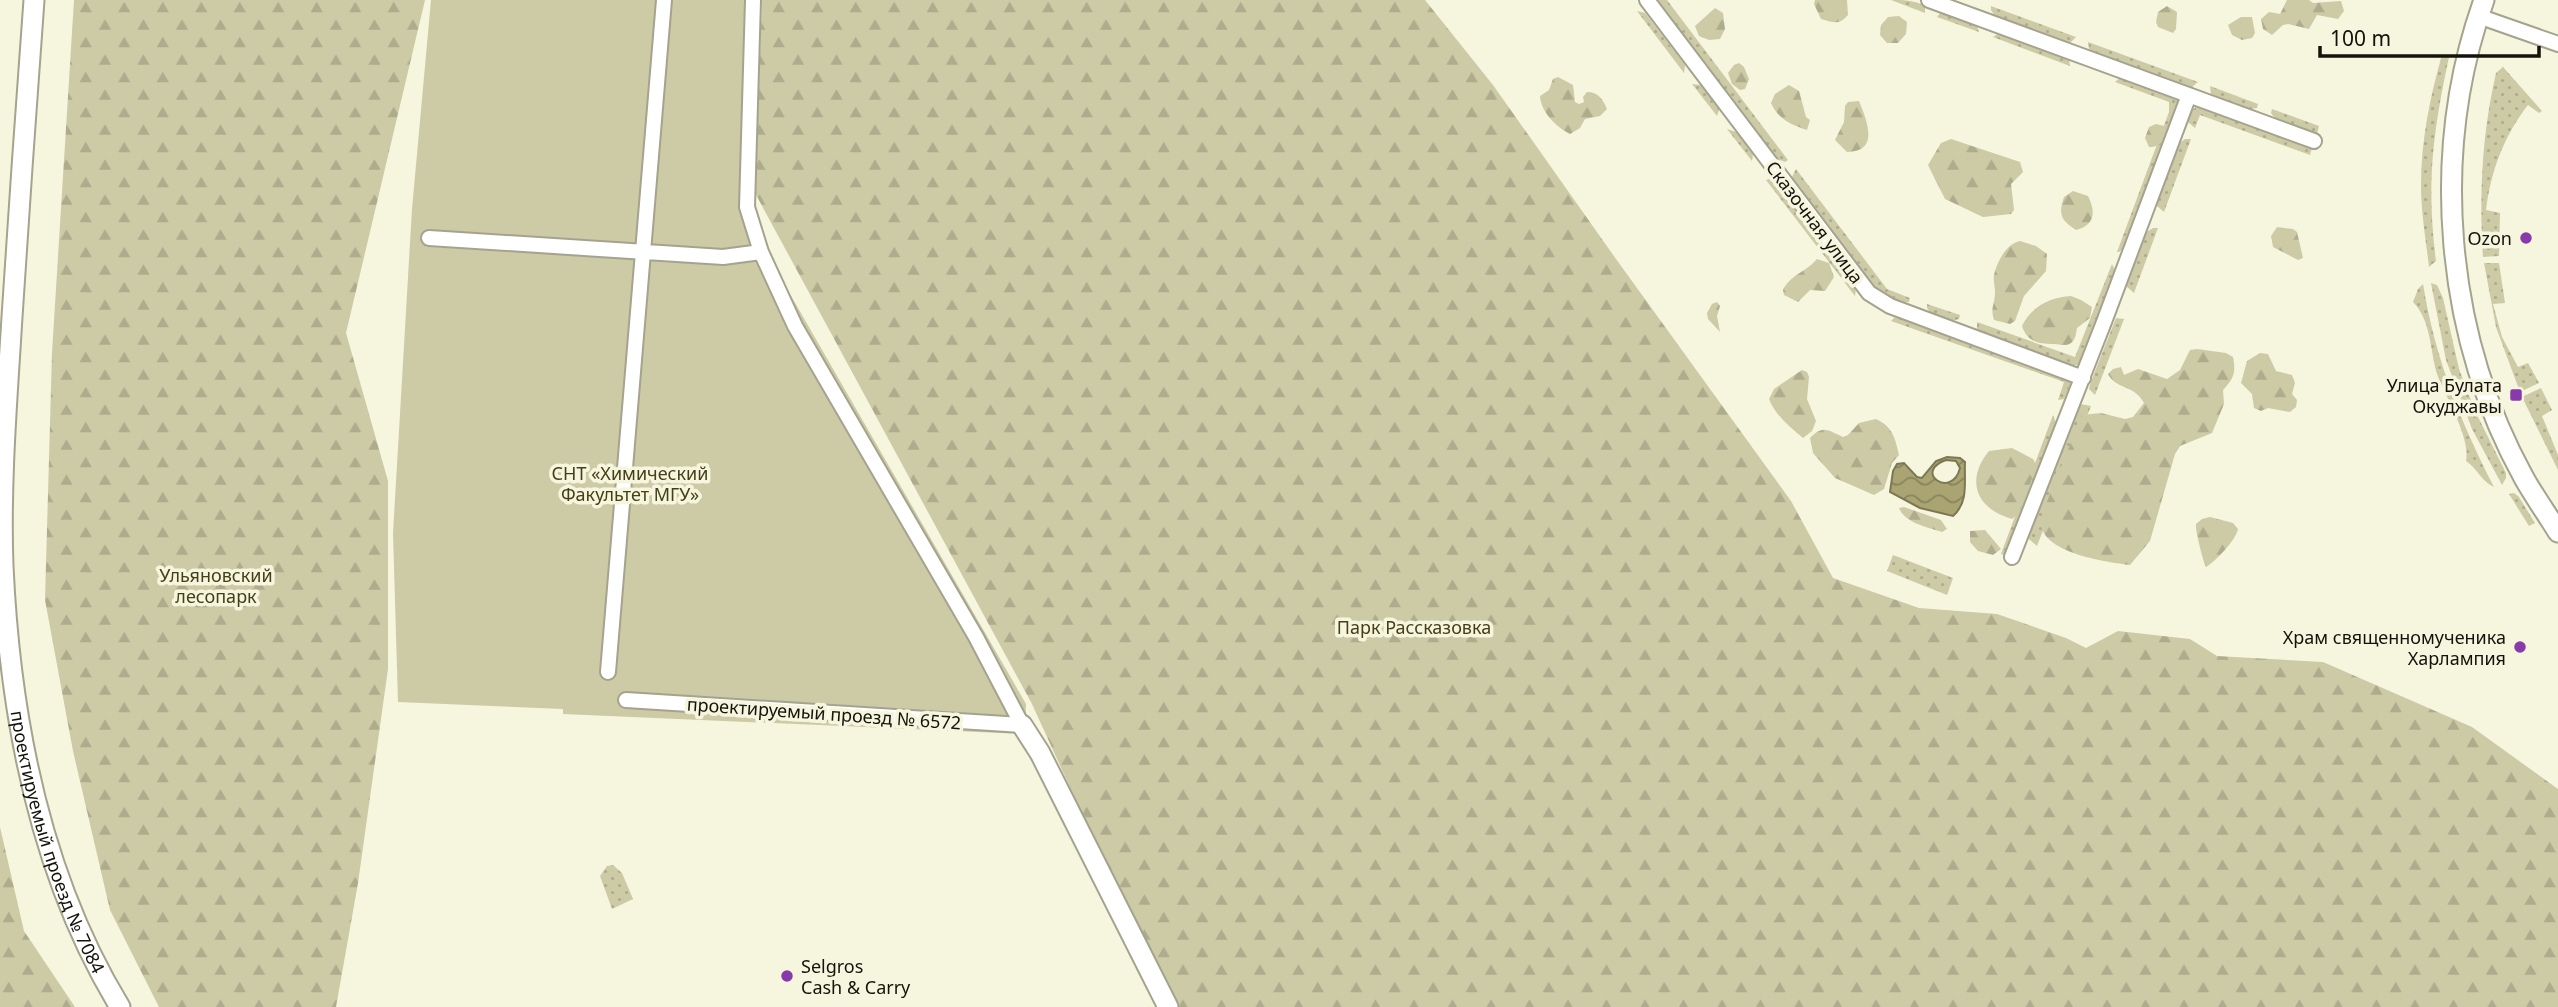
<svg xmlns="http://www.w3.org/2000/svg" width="2558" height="1007" viewBox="0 0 2558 1007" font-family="'Noto Sans',sans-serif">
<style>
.grass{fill:url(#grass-dots)}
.forest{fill:url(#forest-firs)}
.garden{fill:#cdcaa6}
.water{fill:url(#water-waves);stroke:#7c7853;stroke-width:2;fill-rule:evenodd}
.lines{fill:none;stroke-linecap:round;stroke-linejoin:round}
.street-casing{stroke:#a5a38e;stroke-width:18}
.secondary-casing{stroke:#a5a38e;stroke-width:23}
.street{stroke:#fff;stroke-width:14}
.secondary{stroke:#fff;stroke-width:19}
.poi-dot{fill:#883aaa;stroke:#f6f5de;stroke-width:2.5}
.labels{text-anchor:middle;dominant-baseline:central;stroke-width:7;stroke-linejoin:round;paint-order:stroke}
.street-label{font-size:18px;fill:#13120b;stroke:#f6f5de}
.poi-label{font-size:18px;fill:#13120b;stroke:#f6f5de;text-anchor:end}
.park-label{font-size:18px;fill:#433f16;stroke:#f6f5de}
</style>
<defs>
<pattern id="grass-dots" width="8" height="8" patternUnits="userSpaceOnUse" patternTransform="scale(1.75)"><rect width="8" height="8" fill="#cdcaa6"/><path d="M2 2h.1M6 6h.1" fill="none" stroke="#afac8e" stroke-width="1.8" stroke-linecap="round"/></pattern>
<pattern id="forest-firs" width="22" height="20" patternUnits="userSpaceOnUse" patternTransform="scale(1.75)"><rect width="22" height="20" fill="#cdcaa6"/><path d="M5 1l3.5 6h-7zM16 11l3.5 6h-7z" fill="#afac8e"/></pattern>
<pattern id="water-waves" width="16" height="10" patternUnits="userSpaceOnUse" patternTransform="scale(1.75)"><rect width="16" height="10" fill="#a9a472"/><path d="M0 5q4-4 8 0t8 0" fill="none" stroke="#88845c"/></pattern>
</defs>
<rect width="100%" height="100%" fill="#f6f5de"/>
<path class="grass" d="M1655 0H1667L1788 160 1785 162 1775 158Z
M1891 0C1903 0 1914 0 1925 6V13Z
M1991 6 2076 37 2071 42H2067L1995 16 1991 10Z
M1637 11 1645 13 1685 65 1684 73Z
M1941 12 1977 25 1979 32 1937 17Z
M1999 33 2069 59 2070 66 1993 37Z
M2088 42 2198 82 2192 87H2188L2093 52 2089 49Z
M2442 55 2449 57C2433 132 2426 184 2436 261L2429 267C2426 240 2421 213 2421 185 2421 141 2430 97 2442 55Z
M2503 67 2542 111 2539 113 2528 105C2504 136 2491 170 2486 210L2500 213 2499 256 2483 257C2479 194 2482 134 2496 73Z
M2121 77 2177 97 2178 100 2124 248 2119 252H2117L2169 112V102L2115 82Z
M1692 84 1701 85 1717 107 1719 110 1717 116Z
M2210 86 2258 104 2257 108 2250 109 2214 96 2211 94Z
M2197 106 2312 148 2310 155 2200 115 2195 128 2188 122 2191 111Z
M2272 109 2319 126 2317 134 2276 119 2271 113Z
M1727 129 1736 132 1753 153 1752 161Z
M2185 139H2191L2164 212 2157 206V201L2178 144Z
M1796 169 1887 289 1910 298 1909 302 1901 303 1879 293 1793 182 1792 177Z
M1769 179 1775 182 1856 288 1855 296 1766 180Z
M2153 228H2158L2134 293 2127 287V283L2145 233Z
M2484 263H2499L2505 303 2493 304 2502 337 2518 367 2528 363 2539 383 2520 392 2496 327Z
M2112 264 2115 270V274L2083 361 2079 365H2070L1977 330V322L2075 357Z
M2431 283 2437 285 2443 298 2459 369 2475 411 2506 473V478L2502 485 2472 429 2446 360Z
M2423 284C2435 358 2460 421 2494 487 2482 482 2477 468 2466 461 2471 438 2445 396 2437 374 2430 350 2431 320 2413 302L2418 289Z
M1927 304 1960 315 1959 319C1949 323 1932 317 1927 308Z
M1895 317 2067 379 2071 383 2064 399 2058 400 2064 382 1891 321Z
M2116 318 2124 319 2095 395 2089 389 2090 384Z
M2541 388 2552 410 2542 416 2558 455V470L2522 397Z
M2080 404 2091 406 2037 546 2029 539V533L2075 407Z
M2053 415 2056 423 2004 555 2001 554Z
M2514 493 2519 497 2535 523 2529 526 2509 494Z
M1893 555 1953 578 1947 595 1887 571Z
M613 865 622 873 633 899 612 909 600 876 607 866Z"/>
<path class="forest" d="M74 0H425L346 333 388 481V669L358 883 336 1007H159L110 910 73 751 45 600 52 353Z
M762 0H1425L1493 85 1616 259 1791 501 1833 578 1919 608 1997 614 2066 638 2086 648 2118 631 2190 639 2217 656 2323 662 2472 727 2558 789V1007H1175L1139 939 1032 704 755 193Z
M1815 0H1847L1848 15C1839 25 1834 23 1821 19L1814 4Z
M2287 0H2309L2313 3 2341 1 2344 11 2338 19 2317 15 2309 29 2288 24 2283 25 2272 35 2263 29 2261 19 2269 12 2280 14Z
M2167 6 2177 12 2176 29 2173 33 2158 27 2156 22 2158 12Z
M1715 8 1723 13 1725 29 1720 39 1709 40 1699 36 1695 26Z
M1899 16 1907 22 1906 34 1898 43H1887L1880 35 1881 25 1888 17Z
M2241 17H2252L2255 33 2252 38 2242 40 2232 35 2228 25Z
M1739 63 1744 67 1749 79 1745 89 1740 90 1732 84 1728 73 1734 65Z
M1558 77 1573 85 1575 102 1579 104 1584 102 1583 97 1587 92C1598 92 1603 99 1607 109L1600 116 1585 119 1580 128 1570 134C1556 127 1541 112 1540 96L1549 90 1553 79Z
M1789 85 1799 91 1806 117 1810 120 1807 130C1790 124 1779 120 1771 103L1775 94Z
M1859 101C1867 121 1880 152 1847 152L1835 140 1844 122 1845 106 1848 102Z
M2156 124 2164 126C2168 138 2161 148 2149 147L2145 138 2149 127Z
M1951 139 2020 162 2023 172 2011 184 2014 210 2011 214 1983 217 1945 199 1928 165 1941 143Z
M2073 191 2088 196C2096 212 2095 225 2076 230 2061 220 2058 215 2064 197Z
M2277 227 2293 229 2297 232 2303 258 2298 260 2273 247 2271 236Z
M2020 241 2036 246 2047 254 2046 271 2024 296 2015 321 2010 324 1994 320C1990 307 1995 305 1995 292 1995 287 1993 281 1994 275 1997 262 2006 244 2020 241Z
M1817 259 1829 263 1834 277 1825 291 1810 290 1798 302 1784 295 1783 290C1790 275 1806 272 1817 259Z
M2071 296 2081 300 2092 307 2090 318 2077 328C2076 333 2076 339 2071 343 2065 347 2060 344 2054 344 2039 344 2027 342 2022 326 2031 307 2050 297 2071 296Z
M1717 302 1720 306 1717 316 1720 332 1708 319 1707 313 1712 304Z
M2197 349 2226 353 2233 357C2236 373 2234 378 2223 390L2224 404 2212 433 2180 446 2175 454 2150 541 2130 565C2107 562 2047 554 2041 526 2041 521 2043 514 2044 509L2082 415 2101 413 2125 419 2133 417 2144 403C2134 384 2116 390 2108 374L2113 369 2121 367 2124 375 2138 369 2167 379 2180 370 2190 350Z
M2260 353 2268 354 2276 371 2292 375 2295 383 2292 394 2297 400 2296 407 2290 412 2268 408 2261 411 2254 408 2252 394 2241 383 2247 361Z
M1802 370 1807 372 1809 377 1807 399 1816 421 1812 431 1803 438C1789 426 1776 416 1769 399L1774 389Z
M1876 419C1893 427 1895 438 1899 455L1892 463 1884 489 1874 495 1835 478 1813 453 1810 438C1824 424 1828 431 1843 437L1848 435 1859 423Z
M2012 448 2033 459 2037 466 2018 514 2012 519C1976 509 1965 480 1989 451Z
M1904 507 1941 520 1947 529 1942 532C1927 527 1905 523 1899 508Z
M2210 517 2233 523 2238 529C2236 540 2216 561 2206 567 2203 561 2195 530 2196 524L2202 519Z
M1985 530 2001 549 1993 555 1978 551 1970 542V531Z
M0 827 24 931 75 1007H0Z"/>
<path class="garden" d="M431 0H748L745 216 1026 704 1025 734 563 714V709L398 702 393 533 412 209Z"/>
<path class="water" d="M1947 457 1960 458 1965 462C1964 482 1969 502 1953 516L1920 508 1890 492 1893 471 1897 464 1904 463 1917 477 1922 478 1936 461ZM1946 460 1956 461 1960 468C1952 500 1912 472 1946 460Z"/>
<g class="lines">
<defs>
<path id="street" d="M1647 0 1869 293 1890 306 2083 378
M1929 0 2314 141
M2478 16 2558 44
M429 238 723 257 761 252
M2012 557 2104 322 2189 95
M608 672 664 0
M626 700 1022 725 976 637 795 326 761 252 747 207 753 0"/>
<g id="secondary">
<path id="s1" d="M34 0C26 106 19 211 12 317 7 400 0 483 3 566 10 718 40 876 120 1007"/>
<path d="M2484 0C2429 154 2445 335 2524 478 2534 496 2547 514 2558 532"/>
<path d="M1022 725 1040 753 1168 1007"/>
</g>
</defs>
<use href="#street" class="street-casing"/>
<use href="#secondary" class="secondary-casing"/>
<use href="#street" class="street"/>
<use href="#secondary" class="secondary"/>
</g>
<g class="poi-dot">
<circle cx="2526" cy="238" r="7"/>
<rect x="2509" y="388" width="14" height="14" rx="3.5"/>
<circle cx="2520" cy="647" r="7"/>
<circle cx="787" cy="976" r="7"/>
</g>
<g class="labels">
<g class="street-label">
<text transform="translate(1815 222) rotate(53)">Сказочная улица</text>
<text transform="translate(824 713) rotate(4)">проектируемый проезд № 6572</text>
<text stroke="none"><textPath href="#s1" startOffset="850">проектируемый проезд № 7084</textPath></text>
</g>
<g class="poi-label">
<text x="2512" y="238">Ozon</text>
<text x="2502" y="385">Улица Булата<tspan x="2502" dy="21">Окуджавы</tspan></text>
<text x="2506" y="637">Храм священномученика<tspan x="2506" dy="21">Харлампия</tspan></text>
<text x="801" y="966" text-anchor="start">Selgros<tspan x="801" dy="21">Cash &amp; Carry</tspan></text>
</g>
<g class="park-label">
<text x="630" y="473">СНТ «Химический<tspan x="630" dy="21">Факультет МГУ»</tspan></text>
<text x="216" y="575">Ульяновский<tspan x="216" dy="21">лесопарк</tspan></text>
<text x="1414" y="627">Парк Рассказовка</text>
</g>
</g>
<path d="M2320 46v10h219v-10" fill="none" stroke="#13120b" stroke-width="3.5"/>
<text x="2330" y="46" font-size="21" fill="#13120b" stroke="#f6f5de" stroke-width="5" paint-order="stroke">100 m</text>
</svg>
